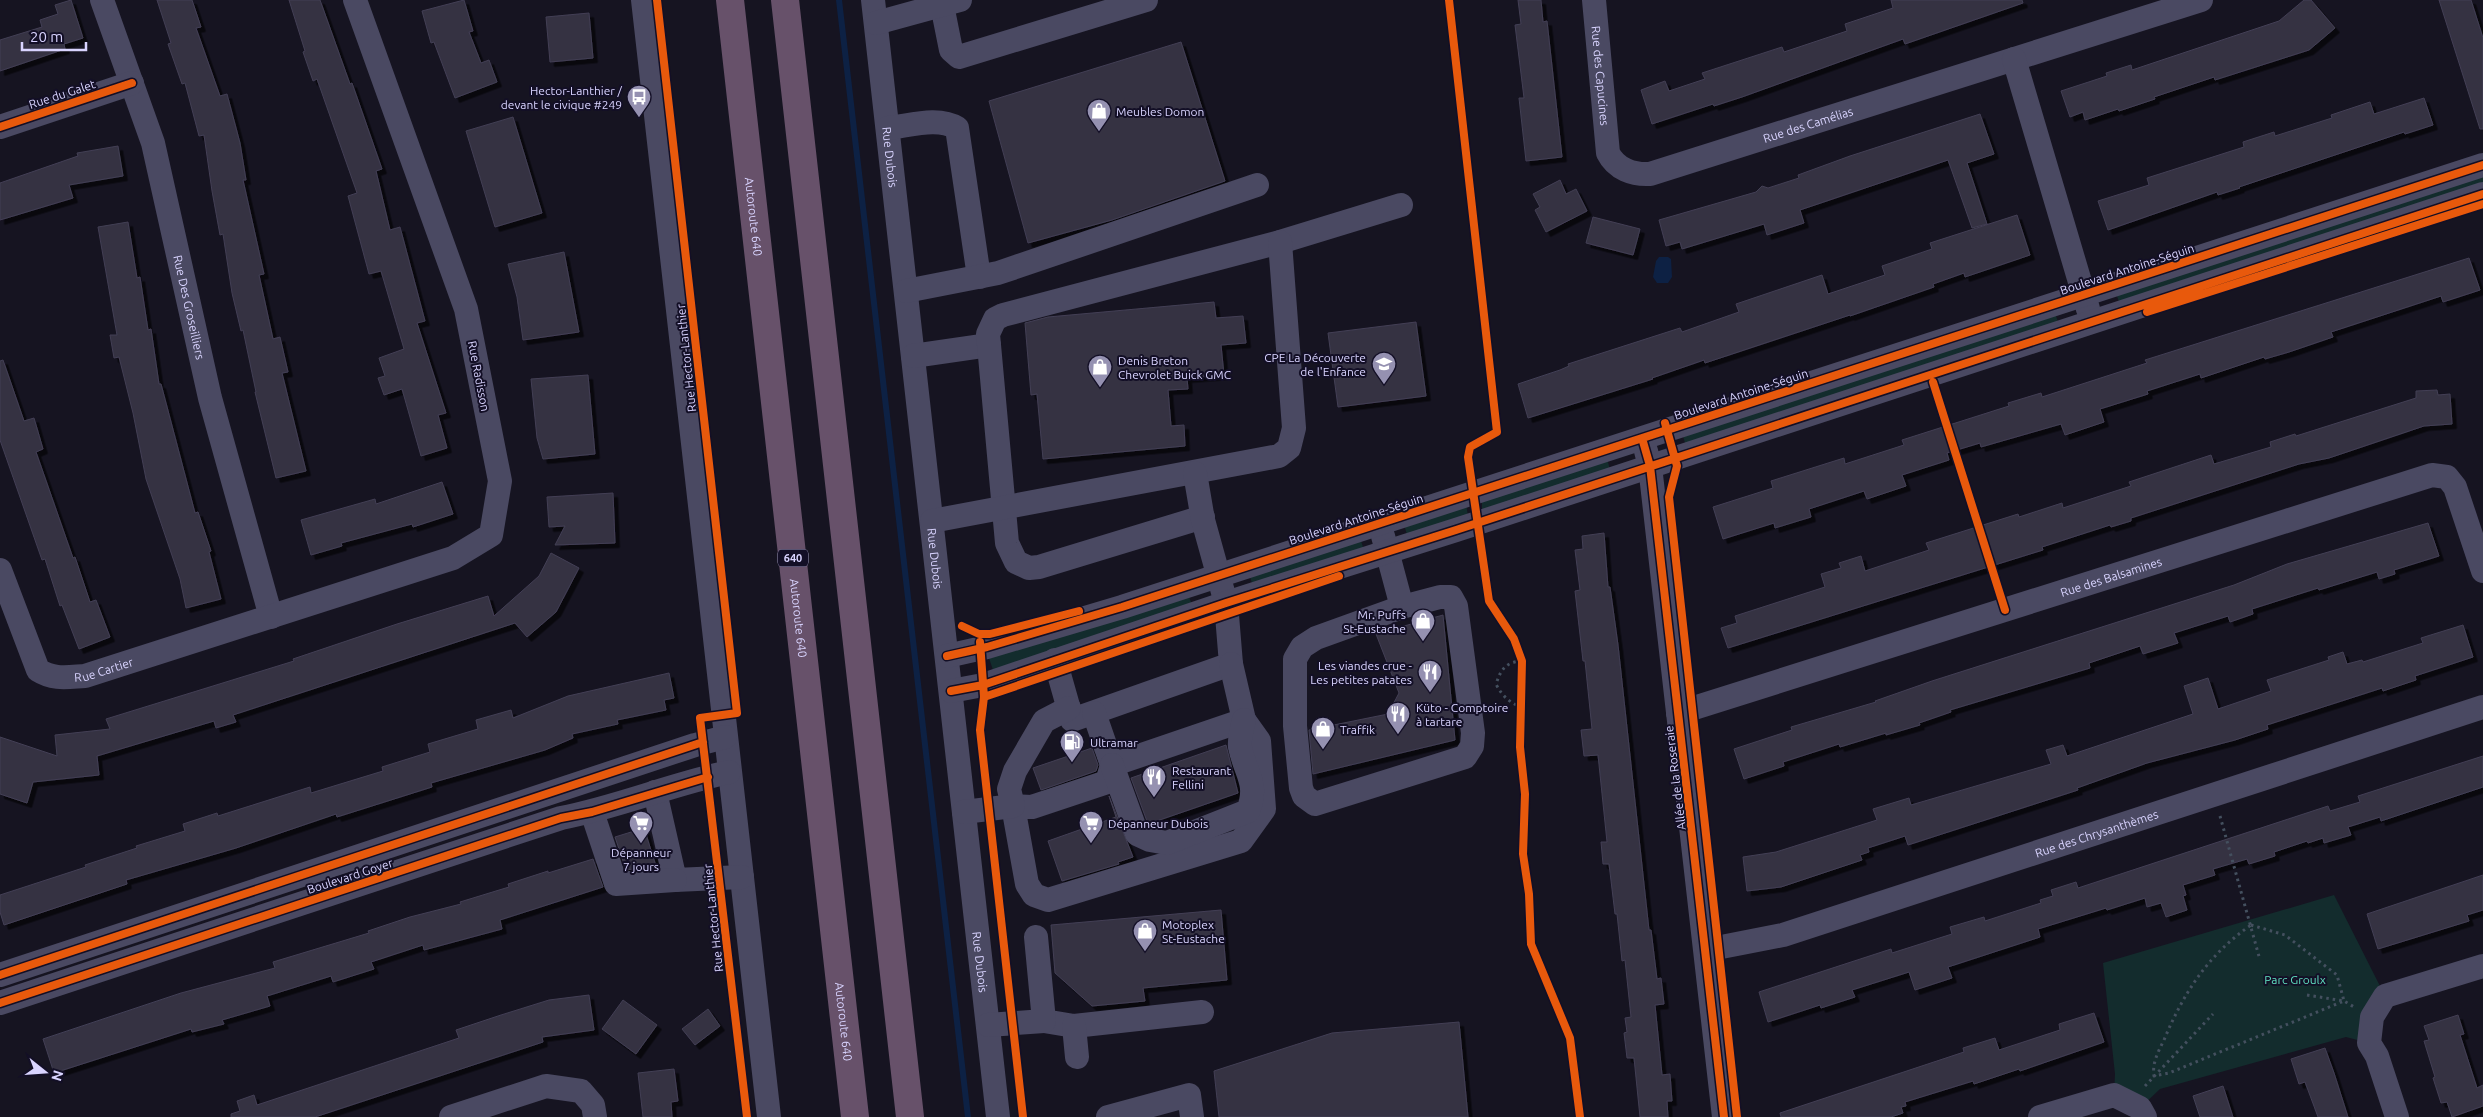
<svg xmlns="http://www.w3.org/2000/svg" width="2483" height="1117" viewBox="0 0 2483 1117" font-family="Ubuntu,sans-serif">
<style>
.green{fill:#132c2d}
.water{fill:#0d2144}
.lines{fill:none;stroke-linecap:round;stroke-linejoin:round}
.stream{stroke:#0d2144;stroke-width:6}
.building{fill:#343243;stroke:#433f54;filter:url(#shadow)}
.path{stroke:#44505f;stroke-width:3;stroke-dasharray:2.5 4;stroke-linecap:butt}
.minor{stroke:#4a4962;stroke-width:24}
.highway{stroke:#67516a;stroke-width:28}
.cycleway-casing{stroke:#130f26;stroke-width:11}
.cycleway{stroke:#e8590c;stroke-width:8}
.labels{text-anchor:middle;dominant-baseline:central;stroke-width:4;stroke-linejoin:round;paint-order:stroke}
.shield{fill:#130f26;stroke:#9e99be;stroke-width:1}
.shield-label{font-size:11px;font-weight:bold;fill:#d9d4ff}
.street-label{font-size:12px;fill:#d9d4ff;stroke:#130f26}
.poi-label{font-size:12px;fill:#d9d4ff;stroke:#130f26;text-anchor:start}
.park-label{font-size:12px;fill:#5fe0c0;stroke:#130f26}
</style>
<defs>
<filter id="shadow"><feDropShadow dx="4.5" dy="4.5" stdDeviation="0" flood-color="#0009"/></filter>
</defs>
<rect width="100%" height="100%" fill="#161421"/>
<path class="green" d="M2483 175V188L2120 305 2116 293Z
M2055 313 2059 325 1686 446 1682 433Z
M1607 458 1610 470 1482 512V498Z
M1466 504 1468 516 1407 535 1404 524Z
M1360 538 1364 550 1253 586 1249 574Z
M1188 594 1192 605 993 670 989 658Z
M2334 895 2385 996 2369 1043 2346 1037 2160 1089 2140 1108 2114 1095 2115 1074 2103 963Z"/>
<path class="water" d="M1668 257 1671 259 1672 277 1668 283H1657L1653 277 1656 261 1659 257Z"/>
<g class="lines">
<path class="stream" d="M839 0 968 1117"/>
</g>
<path class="building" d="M71 0 83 38 64 44 65 49 0 71V40L42 27 40 20 58 14 55 5Z
M157 0H192L201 27 196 28 220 96 227 94 240 143 246 180H243L264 274 259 275 273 339 280 337 288 372 282 373 306 471 276 478 255 392H256L243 330 241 331 232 293 223 234 220 235 212 191 204 135 199 136 185 83 182 84 168 44 171 43Z
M289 0H320L350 84 352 83 382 169 376 171 390 230 400 227 425 321 417 323 446 413 438 415 447 448 421 456 402 389 384 395 378 378 385 376 379 358 404 349 381 271 369 274 348 196 357 193 317 79 313 81 303 52 305 51Z
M464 0 473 31 469 32 481 63 489 60 497 82 455 98 434 42 431 43 422 11Z
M1518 0H1541L1543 22 1547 21 1562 157 1526 161 1519 98H1524L1515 25 1521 24Z
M1891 0H2022L2023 3 1905 44 1903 39 1742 97 1714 106 1713 104 1652 124 1641 90 1665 81 1669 91 1705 79 1702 73 1782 47 1784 52 1847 31 1845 24 1893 8Z
M2304 0H2311L2335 28 2309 50 2215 80 2214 77 2154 97 2155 99 2119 111 2118 109 2085 120 2083 112 2070 117 2061 91 2107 76 2106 73 2131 65 2132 70 2279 21Z
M2439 0H2471L2483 38V129H2480Z
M589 13 593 58 550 62 546 17Z
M1181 42 1225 181 1112 220 1028 243 989 101Z
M2424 98 2433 125 2405 134 2404 132 2239 187 2240 188 2218 195 2217 192 2108 230 2098 201 2149 185 2147 178 2244 147 2243 142 2274 132 2275 136 2332 118 2331 115 2370 102 2374 114Z
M1980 114 1994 154 1967 163 1987 224 1972 228 1948 160 1800 210 1804 223 1767 235 1764 224 1682 249 1680 242 1666 246 1659 220 1756 192 1762 186 1768 188 1799 178 1798 175 1850 156Z
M513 117 542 213 495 227 466 131Z
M118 146 123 176 69 185 73 198 0 220V183L78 156 77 153Z
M1560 180 1566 194 1576 189 1587 211 1546 232 1535 210 1540 207 1533 194Z
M2017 215 2030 255 1965 277 1964 273 1933 284 1934 287 1850 316V315L1705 363 1704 360 1652 378 1653 379 1528 418 1518 384 1560 370 1569 366 1568 364 1680 328 1682 332 1739 312 1736 304 1822 275 1828 294 1885 275 1882 266 1932 249 1930 243Z
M1593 217 1640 229 1633 255 1586 243Z
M128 222 137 278 140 277 148 330 151 329 159 384H161L195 513 198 512 211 551 209 552 221 599 186 608 180 579 146 479 133 413 119 357 114 358 110 335H117L98 227Z
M564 252 579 332 523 340 517 297 508 264Z
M2469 258 2480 290 2443 302 2441 296 2331 332 2333 337 2289 352 2265 359 2264 357 2201 378 2200 374 2147 391 2148 394 2100 409 2104 422 2065 435 2061 424 1981 447 1980 443 1947 453 1949 460 1902 475 1906 486 1867 499 1864 491 1809 509 1811 517 1775 528 1774 523 1723 539 1713 507 1773 488 1771 481 1844 458 1845 464 1904 445 1902 440 2009 406 2008 403 2041 393 2042 397 2147 363 2145 360Z
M1214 302 1216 318 1243 316 1246 343 1221 345 1224 375 1187 378 1188 389 1168 390 1171 426 1184 425 1185 446 1043 459 1037 394 1031 395 1025 323 1048 317Z
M1416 322 1426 396 1338 407 1328 333Z
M3 360 24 421 34 418 43 449 36 452 73 558 75 557 90 602 96 600 110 637 79 649 62 605 60 606 45 559 42 560 0 440V361Z
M588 375 595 454 543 459 537 438 531 379Z
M2437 390 2438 395 2450 394 2452 424 2424 426 2329 458 2299 464 2131 518V521L2111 527 2110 525 2042 547 2043 550 2030 554 1728 648 1721 628 1737 623 1735 616 1825 587 1821 574 1841 568 1839 563 1861 556 1865 571 1929 550 1926 543 2018 514 2019 517 2062 503 2063 508 2131 486 2129 482 2211 455 2214 464 2271 447 2270 442 2295 434 2296 436 2416 398V391Z
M442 482 453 514 413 527 412 524 341 543 342 546 311 555 301 520 375 499 376 504Z
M613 493 615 543 555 545 565 526 549 527 547 497Z
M2428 523 2439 556 2394 570 2395 574 2379 579 2377 572 2319 590 2318 588 2252 609 2253 614 2230 622 2228 616 2174 633 2178 643 2143 654 2140 646 2089 663 2090 668 1950 710 1951 712 1919 723 1920 725 1886 735V733L1840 747 1839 744 1783 762 1784 766 1744 779 1734 749 1792 730 1791 727 1876 702 1875 701 1932 681 2234 585 2287 564Z
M1604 533 1608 587H1610L1618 645 1649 930H1651L1657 979 1661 978 1664 1004 1655 1005 1662 1075 1670 1074 1672 1101H1667L1668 1117H1640L1634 1058H1627L1624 1033 1627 1032 1625 1018 1631 1017 1625 960 1622 961 1617 914H1615L1609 864H1603L1601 842H1607L1598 755 1584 756 1581 730 1592 729 1585 661H1583L1575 591 1580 590 1575 550 1583 549 1582 536Z
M551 553 579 568 556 612 527 637 515 623 233 715 236 722 216 728 214 721 97 756 99 775 33 782 27 803 0 794V737L57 756 55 735 110 729 106 719 294 661 293 659 397 624 488 596 494 616 539 576Z
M1443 615 1455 740 1313 774 1309 730 1388 714 1399 693 1376 634Z
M2463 625 2473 657 2415 676 2416 680 2383 691 2382 688 2267 725 2268 729 2235 740 2147 763 2077 788 2078 790 1908 845 1905 836 1868 848 1869 852 1860 855 1862 860 1781 887 1747 891 1743 857 1776 852 1877 820 1873 809 1909 798 1911 805 2051 764 2046 750 2063 745 2067 756 2193 714 2184 686 2208 678 2218 709 2271 691 2267 680 2329 660 2328 657 2343 652 2347 664 2362 660 2363 662 2423 643 2421 638Z
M669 673 674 698 664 700 666 710 617 720 618 724 572 734 573 738 545 750 431 783 432 787 337 817 336 814 236 848 126 880 127 884 4 925 0 912V895L86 867 85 865 137 848 136 846 185 831 183 824 217 813 218 816 310 787 311 793 383 771 382 767 430 752 428 744 478 729 476 720 511 710 513 718 568 696Z
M1226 745 1238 793 1148 824 1131 778Z
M1092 748 1098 765 1096 771 1041 790 1033 768Z
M2483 756V787L2381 821 2380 817 2348 827 2351 835 2324 843 2323 838 2308 843 2307 841 2274 852 2275 856 2249 864 2247 859 2213 869 2215 875 2183 885 2186 895 2183 896 2187 910 2166 917 2161 903 2147 907 2145 898 2107 910 2106 908 2038 929 2040 937 1948 967 1952 978 1915 990 1909 972 1852 990 1855 997 1821 1008 1820 1005 1768 1022 1759 992 1891 949 1892 953 1952 934 1950 927 1984 917 1985 921 2041 903 2040 900 2053 896 2051 890 2076 882 2078 888 2328 806 2330 811 2360 802 2358 796Z
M1109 796 1133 857 1118 862 1119 864 1062 881 1048 841 1116 817Z
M644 828 656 866 626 870 615 837Z
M593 859 603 887 500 920 502 929 424 950 423 945 371 962 374 969 333 982 331 976 267 996 270 1006 222 1020 224 1024 192 1032 191 1029 54 1073 43 1039 181 993 275 968 273 962 369 933 368 931 410 917 461 904 460 902 509 887 508 884 548 871V873Z
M2483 875V910L2467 915 2469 921 2378 949 2367 914Z
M1221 910 1227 980 1143 988 1145 1001 1092 1006 1055 973 1051 925Z
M589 995 594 1030 542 1037 543 1042 315 1117H231V1114L240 1111 237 1101 254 1095 257 1105 459 1038 456 1030 501 1015 549 1000Z
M623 1000 657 1025 636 1054 602 1029Z
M708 1009 720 1026 695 1045 682 1029Z
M2094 1013 2104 1042 2020 1071 2019 1069 1974 1084 1973 1081 1905 1102 1906 1106 1901 1107 1903 1113 1891 1117H1781L1780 1113 1964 1052 1963 1048 1995 1038 1999 1050 2060 1030 2059 1024Z
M2458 1015 2464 1034 2460 1035 2477 1088 2483 1085V1106L2452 1117 2447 1102 2441 1103 2433 1078 2435 1077 2424 1041 2429 1040 2424 1026Z
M1459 1022 1468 1117H1219L1214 1071 1332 1033Z
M2325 1048 2334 1073 2348 1117H2318L2305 1082 2299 1084 2291 1059Z
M674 1069 678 1101 671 1102 672 1117H643L638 1073Z
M2223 1086 2233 1117H2200L2193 1096Z"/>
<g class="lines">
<path class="path" d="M1522 708C1509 702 1502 696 1496 684 1501 669 1506 662 1522 661
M2220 816 2260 960
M2251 925 2285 935 2337 975 2344 1001 2169 1073 2154 1076C2152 1063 2158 1052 2164 1040 2184 992 2208 955 2251 925Z
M2307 995 2344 1001 2354 1007
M2145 1086 2213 1014"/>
<g class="minor">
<path id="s1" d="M102 0 153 143 210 398 271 617"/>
<path d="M643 0 769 1117"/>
<path id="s2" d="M873 0 998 1117"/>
<path d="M941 0 951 50 959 57 1146 0"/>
<path id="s3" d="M1594 0 1608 153C1616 169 1633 175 1650 174L2201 0"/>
<path d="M876 23 960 0"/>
<path d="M2014 59 2088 309"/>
<path d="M0 127 132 83"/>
<path d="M888 128C909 126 938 116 957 128L979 277"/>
<path d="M906 291 998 273 1257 185"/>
<path d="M913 356 989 345"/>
<path d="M1646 451 1650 466 1724 1117"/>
<path d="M1203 517 1039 567 1029 568 1016 562 1007 543 988 334 995 319 1003 315 1280 242 1401 205"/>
<path d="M932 521 1279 456 1289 448 1294 428 1280 242"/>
<path d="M1383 536 1402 607 1316 638 1302 647 1295 659V726L1301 788 1304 796 1315 804 1465 757 1472 746 1473 733 1456 606 1451 597H1440L1402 607"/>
<path id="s4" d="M0 570 38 670C54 680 67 677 85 676L453 558 491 535 500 481 466 309 355 0"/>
<path d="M947 656 987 647 1122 607 2483 165"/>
<path d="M1055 660 1072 720 1231 664 1226 603 1203 520 1195 473"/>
<path d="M951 691 983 685 1226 603 1456 530 2483 194"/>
<path d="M1094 713 1112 765 1244 720 1231 664"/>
<path id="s5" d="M1678 713 2432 475 2447 477 2455 487 2483 571"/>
<path d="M1112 765 1107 782 1032 807 1013 806 1027 884 1034 895 1048 900 1241 841 1264 809 1259 741 1244 720"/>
<path d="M1112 765 1137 834 1150 840 1167 843 1248 811C1259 783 1245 773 1240 747 1239 739 1242 728 1244 720"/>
<path d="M655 792 675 880 742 877"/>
<path d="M592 812 616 884 675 880"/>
<path d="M964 812 1013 806 1009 789 1015 771 1044 721 1069 708"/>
<path id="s6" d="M1706 950 1783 935 2483 707"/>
<path d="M0 975 695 745 725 737"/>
<path d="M0 1003 561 818C618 807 672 784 729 772"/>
<path d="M1044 1021 1074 1026 1202 1012"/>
<path d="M988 1025 1044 1021 1036 937"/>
<path d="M1074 1026 1077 1057"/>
<path d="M451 1117 546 1086 581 1091 593 1105 595 1117"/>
<path d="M1108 1117 1189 1095 1192 1117"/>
<path d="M2040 1117 2114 1095 2140 1108 2145 1117"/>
<path d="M2397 1117 2377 1056 2369 1043 2372 1017 2385 996 2483 966"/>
</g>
<g class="highway">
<path id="s7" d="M730 0 855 1117"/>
<path d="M785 0 910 1117"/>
</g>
<defs>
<path id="cycleway" d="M657 0 737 713 700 718 747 1117
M1449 0 1497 432 1470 447 1468 457 1489 601 1514 639 1522 661 1520 747 1525 794 1523 854 1529 894 1531 944 1570 1038 1580 1117
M0 127 132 83
M2147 312 2483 204
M1933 382 2005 610
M1665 423 1677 466 1669 497 1737 1117
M1642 438 1650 466 1724 1117
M962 626 979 634H990L1079 611
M980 642 984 697 980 730 1023 1117
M947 656 987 647 1122 607 2483 165
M951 691 983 685 1226 603 1456 530 2483 194
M984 697 1339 576
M0 975 703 742
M0 1003 561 818 592 812 708 777"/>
</defs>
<use href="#cycleway" class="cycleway-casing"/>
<use href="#cycleway" class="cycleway"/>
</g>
<defs>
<symbol id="bus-pin" viewBox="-11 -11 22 30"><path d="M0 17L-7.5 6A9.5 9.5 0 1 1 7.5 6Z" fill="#9591b1" stroke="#130f26"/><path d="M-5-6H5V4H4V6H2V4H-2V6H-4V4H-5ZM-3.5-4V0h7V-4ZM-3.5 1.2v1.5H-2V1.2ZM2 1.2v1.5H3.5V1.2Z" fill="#fff"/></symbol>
<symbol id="shop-pin" viewBox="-11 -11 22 30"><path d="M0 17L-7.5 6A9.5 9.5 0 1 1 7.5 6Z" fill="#9591b1" stroke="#130f26"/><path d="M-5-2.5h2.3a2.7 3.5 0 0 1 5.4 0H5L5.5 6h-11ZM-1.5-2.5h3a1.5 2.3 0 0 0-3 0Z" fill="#fff"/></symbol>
<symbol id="school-pin" viewBox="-11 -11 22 30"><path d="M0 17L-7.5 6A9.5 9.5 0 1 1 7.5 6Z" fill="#9591b1" stroke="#130f26"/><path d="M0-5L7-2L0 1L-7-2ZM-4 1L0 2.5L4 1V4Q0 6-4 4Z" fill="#fff"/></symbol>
<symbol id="restaurant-pin" viewBox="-11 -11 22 30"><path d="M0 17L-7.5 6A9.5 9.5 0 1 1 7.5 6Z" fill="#9591b1" stroke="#130f26"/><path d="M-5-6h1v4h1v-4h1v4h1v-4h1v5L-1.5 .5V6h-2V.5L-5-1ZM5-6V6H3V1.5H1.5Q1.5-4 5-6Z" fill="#fff"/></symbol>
<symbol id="fuel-pin" viewBox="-11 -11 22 30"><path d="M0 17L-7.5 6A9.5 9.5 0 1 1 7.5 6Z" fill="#9591b1" stroke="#130f26"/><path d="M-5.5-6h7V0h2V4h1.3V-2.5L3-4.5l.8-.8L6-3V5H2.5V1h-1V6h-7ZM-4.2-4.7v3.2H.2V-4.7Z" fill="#fff"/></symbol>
<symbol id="supermarket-pin" viewBox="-11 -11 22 30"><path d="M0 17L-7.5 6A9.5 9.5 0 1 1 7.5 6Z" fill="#9591b1" stroke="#130f26"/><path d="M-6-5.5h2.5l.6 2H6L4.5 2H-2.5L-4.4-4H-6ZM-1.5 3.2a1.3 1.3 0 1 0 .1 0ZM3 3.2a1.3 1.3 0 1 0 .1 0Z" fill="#fff"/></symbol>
</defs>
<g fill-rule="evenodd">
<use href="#bus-pin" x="625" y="83" width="28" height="38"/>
<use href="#shop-pin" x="1085" y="97" width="28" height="38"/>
<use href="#school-pin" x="1370" y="350" width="28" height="38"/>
<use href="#shop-pin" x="1086" y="353" width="28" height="38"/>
<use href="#shop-pin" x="1409" y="607" width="28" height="38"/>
<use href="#restaurant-pin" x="1416" y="658" width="28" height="38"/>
<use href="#restaurant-pin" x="1384" y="700" width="28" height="38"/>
<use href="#shop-pin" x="1309" y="715" width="28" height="38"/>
<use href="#fuel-pin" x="1058" y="728" width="28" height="38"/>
<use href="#restaurant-pin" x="1140" y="763" width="28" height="38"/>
<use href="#supermarket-pin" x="627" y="809" width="28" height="38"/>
<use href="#supermarket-pin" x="1077" y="809" width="28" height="38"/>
<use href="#shop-pin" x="1131" y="917" width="28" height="38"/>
</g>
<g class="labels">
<rect class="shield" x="778" y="549.5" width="30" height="17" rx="4"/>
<g class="shield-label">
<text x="793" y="558">640</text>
</g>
<g class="street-label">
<text stroke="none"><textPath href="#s3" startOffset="76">Rue des Capucines</textPath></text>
<text transform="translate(62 94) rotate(-18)">Rue du Galet</text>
<text stroke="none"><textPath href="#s3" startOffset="369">Rue des Camélias</textPath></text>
<text stroke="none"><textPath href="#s2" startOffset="158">Rue Dubois</textPath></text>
<text stroke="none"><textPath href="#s7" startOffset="218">Autoroute 640</textPath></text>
<text transform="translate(2127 269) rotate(-18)">Boulevard Antoine-Séguin</text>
<text stroke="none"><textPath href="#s1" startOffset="320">Rue Des Groseilliers</textPath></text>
<text transform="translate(686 358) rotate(-96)">Rue Hector-Lanthier</text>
<text transform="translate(479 376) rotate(79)">Rue Radisson</text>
<text transform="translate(1741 394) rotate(-18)">Boulevard Antoine-Séguin</text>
<text transform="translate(1356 519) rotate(-18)">Boulevard Antoine-Séguin</text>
<text stroke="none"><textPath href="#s2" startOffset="562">Rue Dubois</textPath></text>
<text stroke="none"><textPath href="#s5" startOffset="454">Rue des Balsamines</textPath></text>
<text stroke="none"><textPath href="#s7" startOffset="622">Autoroute 640</textPath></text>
<text stroke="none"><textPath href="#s4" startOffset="175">Rue Cartier</textPath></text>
<text transform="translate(1675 778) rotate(-97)">Allée de la Roseraie</text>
<text stroke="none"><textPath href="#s6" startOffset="408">Rue des Chrysanthèmes</textPath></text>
<text transform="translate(350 876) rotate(-18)">Boulevard Goyer</text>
<text transform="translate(713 918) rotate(-96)">Rue Hector-Lanthier</text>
<text stroke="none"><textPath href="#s2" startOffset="968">Rue Dubois</textPath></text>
<text stroke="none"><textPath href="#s7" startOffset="1028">Autoroute 640</textPath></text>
</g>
<g class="poi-label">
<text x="622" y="90" text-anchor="end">Hector-Lanthier /<tspan x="622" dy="14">devant le civique #249</tspan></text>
<text x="1116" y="111">Meubles Domon</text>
<text x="1366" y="357" text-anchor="end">CPE La Découverte<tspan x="1366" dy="14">de l'Enfance</tspan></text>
<text x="1118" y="360">Denis Breton<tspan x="1118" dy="14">Chevrolet Buick GMC</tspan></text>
<text x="1406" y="614" text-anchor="end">Mr. Puffs<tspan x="1406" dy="14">St-Eustache</tspan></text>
<text x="1412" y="665" text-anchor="end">Les viandes crue -<tspan x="1412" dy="14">Les petites patates</tspan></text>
<text x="1416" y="707">Küto - Comptoire<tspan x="1416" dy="14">à tartare</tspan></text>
<text x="1340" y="729">Traffik</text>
<text x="1090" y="742">Ultramar</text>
<text x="1172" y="770">Restaurant<tspan x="1172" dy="14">Fellini</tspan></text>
<text x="1108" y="823">Dépanneur Dubois</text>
<text x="641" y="852" text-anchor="middle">Dépanneur<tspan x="641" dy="14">7 jours</tspan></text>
<text x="1162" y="924">Motoplex<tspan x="1162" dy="14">St-Eustache</tspan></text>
</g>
<g class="park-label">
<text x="2295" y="979">Parc Groulx</text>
</g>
</g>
<g transform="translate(45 1072) rotate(107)" stroke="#130f26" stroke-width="4" paint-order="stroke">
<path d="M0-4L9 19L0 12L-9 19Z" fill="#d9d4ff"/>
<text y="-8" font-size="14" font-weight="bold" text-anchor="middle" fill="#d9d4ff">N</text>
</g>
<path d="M22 42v8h64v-8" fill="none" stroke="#d9d4ff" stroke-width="2.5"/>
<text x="30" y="42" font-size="15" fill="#d9d4ff" stroke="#130f26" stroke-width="4" paint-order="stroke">20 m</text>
</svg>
